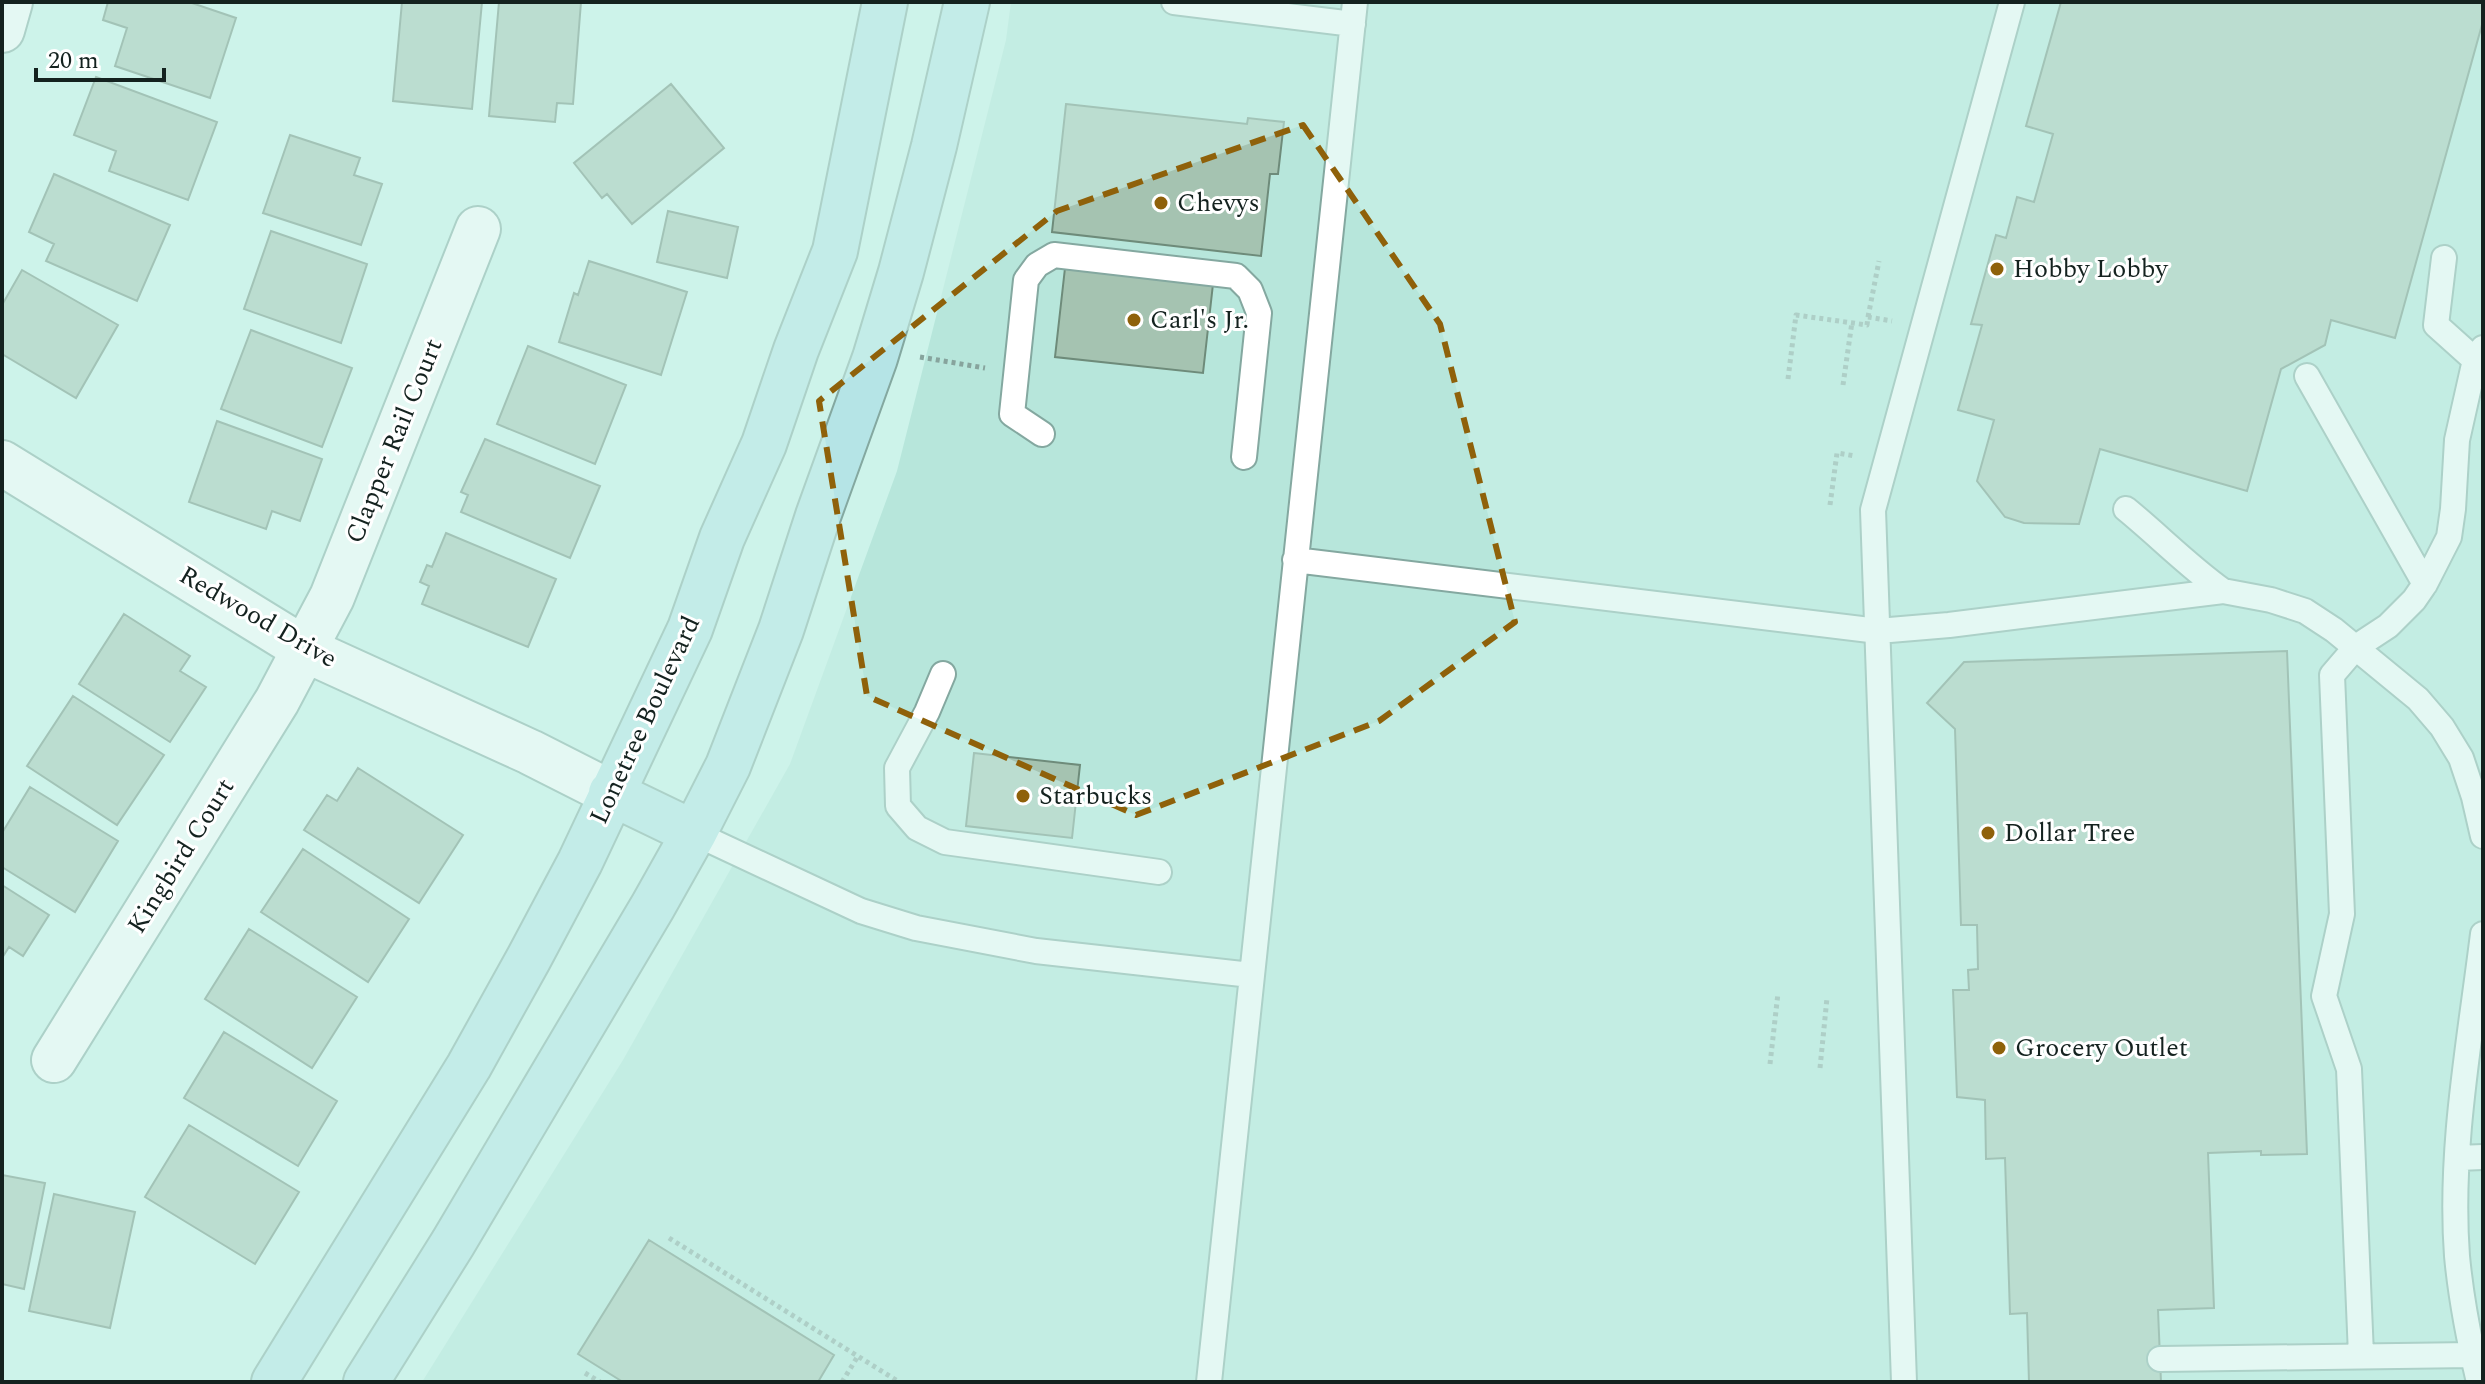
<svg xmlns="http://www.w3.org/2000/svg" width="2485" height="1384" viewBox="0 0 2485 1384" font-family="Spectral,serif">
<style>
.built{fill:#b7e6db}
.building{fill:#a5c3b1;stroke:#6e8b7a;stroke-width:2}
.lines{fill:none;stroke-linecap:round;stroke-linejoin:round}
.lane-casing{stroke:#84a8a0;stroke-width:28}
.street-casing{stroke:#84a8a0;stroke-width:48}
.secondary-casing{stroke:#84a8a0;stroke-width:48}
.path{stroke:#87a49d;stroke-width:5;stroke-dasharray:4 4;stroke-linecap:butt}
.lane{stroke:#fff;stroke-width:24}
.street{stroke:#fff;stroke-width:44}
.secondary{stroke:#b5e4e6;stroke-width:44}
.marked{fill:none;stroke:#8f610a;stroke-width:6;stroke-dasharray:16 10;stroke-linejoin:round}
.poi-dot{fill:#8f610a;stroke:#fff;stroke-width:3}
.labels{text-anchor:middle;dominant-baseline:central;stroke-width:6;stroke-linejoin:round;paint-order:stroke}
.poi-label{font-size:26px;fill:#14221f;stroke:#fff;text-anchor:start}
.street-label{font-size:26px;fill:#14221f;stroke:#fff}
</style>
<rect width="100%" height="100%" fill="#cdf3ea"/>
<path class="built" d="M1011 2H2483V1382H422L623 1060 790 764 897 471 1006 40Z"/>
<path class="building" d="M108 2H189L236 18 210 98 115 66 127 28 103 20Z
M402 2H482L472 109 393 101Z
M499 2H581L573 104 557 103 555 122 489 116Z
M2061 2H2483V21L2395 338 2331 320 2325 345 2281 369 2247 491 2100 449 2079 524 2024 523 2005 517 1977 481 1994 420 1958 410 1982 325 1971 324 1996 235 2006 238 2017 197 2034 202 2053 134 2026 126Z
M96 77 217 122 188 200 109 171 116 151 74 135Z
M671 84 724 148 632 224 607 194 602 198 574 163Z
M1066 104 1247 124 1248 118 1284 122 1278 174H1270L1261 256 1052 232Z
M290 135 360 158 354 175 382 184 361 245 263 213Z
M54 174 170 225 137 301 46 261 54 244 29 232Z
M668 211 738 227 727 278 657 262Z
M271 231 367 264 341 343 244 309Z
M589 261 687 292 661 375 559 342 574 293 578 295Z
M1065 268 1213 284 1203 373 1055 357Z
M22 270 118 325 76 398 2 354V305Z
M251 330 352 368 322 447 221 409Z
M528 346 626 385 595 464 497 424Z
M217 421 322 459 300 521 272 511 266 529 189 502Z
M485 439 600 486 570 558 461 512 468 495 461 492Z
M446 533 556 579 528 647 422 604 429 586 420 582 427 565 432 567Z
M124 614 190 656 180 671 206 687 170 742 79 684Z
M2287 651 2307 1154 2261 1155V1151L2208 1153 2214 1308 2158 1310 2161 1382H2029L2027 1313 2010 1314 2005 1158 1986 1159 1985 1100 1957 1097 1953 990H1969L1968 970 1978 969 1977 925H1961L1955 729 1927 703 1964 662Z
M73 696 164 755 117 825 27 766Z
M974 753 1080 765 1072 838 966 826Z
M358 768 463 835 419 903 304 830 327 795 337 801Z
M30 787 118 841 75 912 2 867V833Z
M303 849 409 919 368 982 261 912Z
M2 885 49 915 23 956 9 947 2 958Z
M249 929 357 997 312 1068 205 999Z
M224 1032 337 1101 298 1166 184 1098Z
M189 1125 299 1192 255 1264 145 1197Z
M2 1175 45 1183 24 1289 2 1284Z
M54 1194 135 1212 110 1328 29 1311Z
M649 1240 834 1355 818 1382H623L578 1354Z"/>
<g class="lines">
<defs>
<path id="lane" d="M1174 2 1353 24
M2444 258 2436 325 2475 360
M2307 376 2425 584
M1042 434 1012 414 1026 280 1037 265 1054 255 1236 276 1250 290 1259 313 1244 457
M2126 509C2159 536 2188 566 2223 591
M1295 560 1878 631 1949 625 2223 591 2271 600 2305 611 2334 630 2418 699 2442 727 2461 758 2474 797 2483 836
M943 674 927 712 897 768 898 806 917 828 945 842 1159 872
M694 833 861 911 916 928 1036 951 1251 975
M2458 1158 2483 1157
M2361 1355 2349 1069 2324 996 2342 914 2332 675 2356 647 2388 626 2414 600 2425 584 2449 537 2453 509 2457 440 2475 360 2483 348
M2160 1359 2472 1355
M1209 1382 1355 2
M1904 1382 1873 510 2012 2
M2479 1382C2469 1340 2461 1299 2457 1256 2449 1149 2470 1040 2483 934"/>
<path id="street" d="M2 30 10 2
M2 463 306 650 530 752 611 793
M54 1060 277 701 332 597 478 229"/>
<path id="secondary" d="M611 793 694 833
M274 1382 469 1066 529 958 580 862 690 629 722 538 764 444 796 350 835 251 885 2
M366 1382 453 1243 653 906 694 833 728 766 781 630 818 516 875 358 901 272 934 146 967 2"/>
</defs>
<use href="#lane" class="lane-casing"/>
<use href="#street" class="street-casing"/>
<use href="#secondary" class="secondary-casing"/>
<path class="path" d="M1868 317 1879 261
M920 357 985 368
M1788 379 1796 315 1867 325 1868 317 1892 321
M1843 385 1852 322
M1830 505 1837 453 1855 456
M1770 1064 1778 993
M1820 1068 1827 998
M669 1238 899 1382
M585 1373 600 1382
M842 1382 858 1356"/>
<use href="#lane" class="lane"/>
<use href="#street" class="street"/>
<use href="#secondary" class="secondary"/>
</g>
<path d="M0 0H2485V1384H0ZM1303 125 1440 324 1515 622 1379 721 1136 815 867 696 819 401 1057 211Z" fill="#cdf3ea" fill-opacity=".55" fill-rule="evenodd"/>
<path class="marked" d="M1303 125 1440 324 1515 622 1379 721 1136 815 867 696 819 401 1057 211Z"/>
<g class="poi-dot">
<circle cx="1161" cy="203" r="8"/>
<circle cx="1997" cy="269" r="8"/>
<circle cx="1134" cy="320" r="8"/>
<circle cx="1023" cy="796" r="8"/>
<circle cx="1988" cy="833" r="8"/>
<circle cx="1999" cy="1048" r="8"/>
</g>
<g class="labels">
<g class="poi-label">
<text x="1177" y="203">Chevys</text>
<text x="2013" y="269">Hobby Lobby</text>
<text x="1150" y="320">Carl's Jr.</text>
<text x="1039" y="796">Starbucks</text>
<text x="2004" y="833">Dollar Tree</text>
<text x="2015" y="1048">Grocery Outlet</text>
</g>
<g class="street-label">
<text transform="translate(394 441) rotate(-68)">Clapper Rail Court</text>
<text transform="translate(258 617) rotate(30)">Redwood Drive</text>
<text transform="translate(645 720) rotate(-65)">Lonetree Boulevard</text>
<text transform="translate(181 856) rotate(-58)">Kingbird Court</text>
</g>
</g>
<rect width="2485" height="1384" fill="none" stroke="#14221f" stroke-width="8"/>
<path d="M36 68v12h128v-12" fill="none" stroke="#14221f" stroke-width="4"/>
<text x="48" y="68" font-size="24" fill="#14221f" stroke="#ffffff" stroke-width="6" paint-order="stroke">20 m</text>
</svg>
